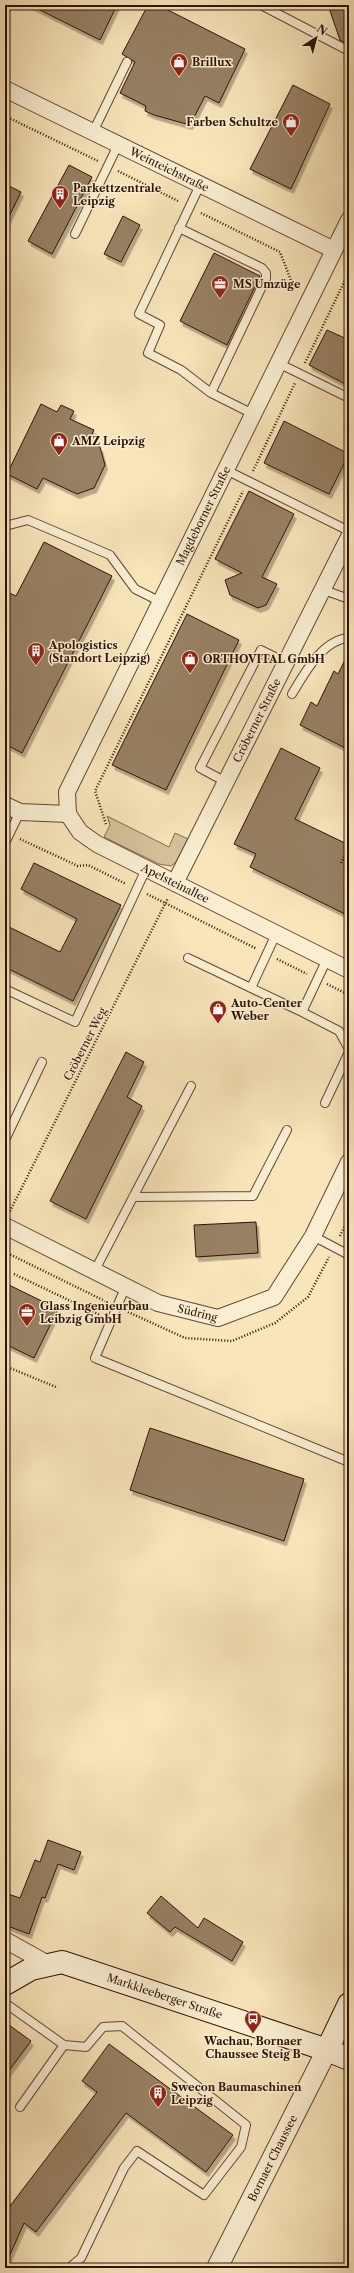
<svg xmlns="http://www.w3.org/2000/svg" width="354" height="2273" viewBox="0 0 354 2273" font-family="'Libre Caslon Text',serif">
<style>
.green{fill:#d5c19b;stroke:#816a50}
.building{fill:#978063;stroke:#2d1204;filter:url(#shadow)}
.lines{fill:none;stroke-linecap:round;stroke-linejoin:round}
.service-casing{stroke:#604732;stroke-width:10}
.minor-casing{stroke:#604732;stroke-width:18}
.tertiary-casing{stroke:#604732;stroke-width:22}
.secondary-casing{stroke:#2d1204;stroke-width:24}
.path{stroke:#2d1204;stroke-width:2.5;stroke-dasharray:1 2;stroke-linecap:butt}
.service{stroke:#faeed2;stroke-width:8}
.minor{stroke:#faeed2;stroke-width:16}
.tertiary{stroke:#faeed2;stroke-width:20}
.secondary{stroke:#faeed2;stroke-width:22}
.labels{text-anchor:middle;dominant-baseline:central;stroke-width:3;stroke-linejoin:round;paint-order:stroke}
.poi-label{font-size:11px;font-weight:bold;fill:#2d1204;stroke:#faeed2;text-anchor:start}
.street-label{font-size:11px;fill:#2d1204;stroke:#faeed2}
</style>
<defs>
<filter id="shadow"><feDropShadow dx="2.5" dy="4.5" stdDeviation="0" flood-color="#0004"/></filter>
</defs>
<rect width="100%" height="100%" fill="#f8e5ba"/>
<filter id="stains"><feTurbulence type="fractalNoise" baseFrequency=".005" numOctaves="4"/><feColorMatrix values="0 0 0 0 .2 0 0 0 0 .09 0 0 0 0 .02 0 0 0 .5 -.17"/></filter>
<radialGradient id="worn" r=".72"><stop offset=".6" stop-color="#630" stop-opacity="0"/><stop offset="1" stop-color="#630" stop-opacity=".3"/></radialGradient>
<path class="green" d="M107 816 169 847 175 833 188 839 176 862 171 866 159 864 104 837 110 825Z"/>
<path class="building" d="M30 5H117L100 40Z
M148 5H158L245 49 219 103 205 96 190 125 154 115 145 111 146 106 120 93 135 62 122 54Z
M328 5H349V45L340 40Z
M293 85 330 104 291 189 250 169Z
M69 165 92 177 52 254 28 241Z
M5 184 21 192 5 225Z
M123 216 140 225 121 262 104 254Z
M214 253 260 276 227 345 180 321Z
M327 330 349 340V386L309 365Z
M41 404 57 412 61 405 74 411 70 419 94 430 88 442 100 447 105 465 94 488 77 494 43 478 37 489 7 474Z
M284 421 349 454 329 494 264 463Z
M249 491 294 514 262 577 277 584 266 605 258 608 230 595 225 580 242 573 215 559Z
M44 542 112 576 22 753 5 744V591L16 596Z
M187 614 239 640 166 790 112 765Z
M349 652V750L300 725 311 702 317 706 334 671 338 674Z
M281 748 320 768 295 819 349 845V916L250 867 256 854 234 844Z
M34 863 121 905 73 1001 5 967V925L60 952 77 919 21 889Z
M126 1052 144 1062 127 1097 142 1106 86 1219 50 1201Z
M256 1222 258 1253 196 1257 194 1225Z
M9 1285 58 1309 34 1358 5 1344V1293Z
M150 1428 304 1479 284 1541 130 1490Z
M48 1840 81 1852 74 1870 58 1864 45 1898 42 1897 29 1934 5 1925V1893L20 1898 35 1860 40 1862Z
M161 1896 198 1928 204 1918 243 1942 232 1961 175 1927 170 1932 147 1913Z
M5 2022 31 2041 5 2076Z
M109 2044 233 2135 206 2172 126 2113 36 2232 24 2223 5 2266V2217L9 2212 7 2210 97 2092 82 2081Z"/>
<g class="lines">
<defs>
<path id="service" d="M261 5 349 51
M93 132 127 62
M200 185 139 314 160 325 148 353 181 370 211 393 253 414
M179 228 262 268 266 273V278L211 393
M75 234 118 145
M278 363 349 398
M226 470 349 531
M5 526 28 520 110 555 135 589 161 602
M321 589 349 599
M292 694C304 674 323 639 349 638
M226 782 200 768 261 650 285 662
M5 843 20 812
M188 958 251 988 276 934
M251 988 302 1012 327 959
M5 989 75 1022 146 869
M302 1012 339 1031 349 1049
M325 1103 349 1052
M5 1140 42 1062
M133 1197 253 1196 287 1130
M313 1236 349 1255
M94 1272 191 1086
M125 1288 95 1358 349 1462
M5 2003 64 2045 86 2047 103 2027 122 2026 246 2125 241 2147 204 2195 137 2151 124 2168 81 2258 69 2268
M20 2107 64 2045"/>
<g id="minor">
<path id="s1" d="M5 89 334 250"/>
<path d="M5 805 20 812 68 814"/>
<path id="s2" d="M68 814 67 792 349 220"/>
<path id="s3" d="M68 814 80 832 97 844 349 970"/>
<path id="s4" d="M175 883 349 537"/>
<path id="s5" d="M5 1226 158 1303 218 1318 274 1297 313 1236 349 1162"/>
<path d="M5 1940 48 1964"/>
</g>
<g id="tertiary">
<path id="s6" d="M217 2268 327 2050"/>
</g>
<g id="secondary">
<path id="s7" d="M5 1984 31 1969 62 1962 327 2050 349 2059"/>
<path d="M327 2050 349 2004"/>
</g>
</defs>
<use href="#service" class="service-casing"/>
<use href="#minor" class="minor-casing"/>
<use href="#tertiary" class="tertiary-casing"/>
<use href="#secondary" class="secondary-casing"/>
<path class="path" d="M5 116 98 161
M118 171 178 201
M201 213 280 252 294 288
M305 363 349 272
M253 471 295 383
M106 824 95 791 243 491
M20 839 78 866 88 865 126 884
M341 863 349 847
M147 894 257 949
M277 959 307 974
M327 984 349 995
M10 1211 168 898
M340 1236 349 1217
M5 1252 107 1302
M14 1274 100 1315
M128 1312 185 1338 232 1341 275 1323 308 1297 329 1257
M5 1366 56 1387"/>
<use href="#service" class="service"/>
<use href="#minor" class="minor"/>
<use href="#tertiary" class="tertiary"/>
<use href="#secondary" class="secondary"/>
</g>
<defs>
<symbol id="shop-pin" viewBox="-11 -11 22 30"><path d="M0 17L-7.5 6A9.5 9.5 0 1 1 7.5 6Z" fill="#8f2418" stroke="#faeed2"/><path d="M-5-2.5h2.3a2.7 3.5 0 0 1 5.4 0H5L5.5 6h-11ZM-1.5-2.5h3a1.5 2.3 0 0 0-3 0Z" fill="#fff"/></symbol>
<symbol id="building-pin" viewBox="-11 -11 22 30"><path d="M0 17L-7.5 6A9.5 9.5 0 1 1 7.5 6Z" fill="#8f2418" stroke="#faeed2"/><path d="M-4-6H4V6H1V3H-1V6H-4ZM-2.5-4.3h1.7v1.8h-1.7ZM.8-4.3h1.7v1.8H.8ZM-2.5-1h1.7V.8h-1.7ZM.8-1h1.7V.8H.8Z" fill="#fff"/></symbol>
<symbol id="office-pin" viewBox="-11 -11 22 30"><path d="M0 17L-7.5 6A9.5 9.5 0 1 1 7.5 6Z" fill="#8f2418" stroke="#faeed2"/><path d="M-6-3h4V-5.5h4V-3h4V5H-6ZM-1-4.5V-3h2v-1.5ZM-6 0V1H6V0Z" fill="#fff"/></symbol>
<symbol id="bus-pin" viewBox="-11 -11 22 30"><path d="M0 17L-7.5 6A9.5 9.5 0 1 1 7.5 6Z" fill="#8f2418" stroke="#faeed2"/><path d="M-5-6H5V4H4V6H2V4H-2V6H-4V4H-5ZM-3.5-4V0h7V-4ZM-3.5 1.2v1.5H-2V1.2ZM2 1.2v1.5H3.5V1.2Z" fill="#fff"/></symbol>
</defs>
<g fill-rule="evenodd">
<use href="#shop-pin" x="169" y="52" width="20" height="27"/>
<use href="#shop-pin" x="281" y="112" width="20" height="27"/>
<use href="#building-pin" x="50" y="184" width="20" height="27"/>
<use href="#office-pin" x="210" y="274" width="20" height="27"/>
<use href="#shop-pin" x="49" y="431" width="20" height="27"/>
<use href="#building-pin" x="26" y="641" width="20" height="27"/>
<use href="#shop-pin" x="180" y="649" width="20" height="27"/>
<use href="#shop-pin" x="208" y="999" width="20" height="27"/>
<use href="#office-pin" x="17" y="1302" width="20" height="27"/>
<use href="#bus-pin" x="243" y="2009" width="20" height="27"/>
<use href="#building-pin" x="148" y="2083" width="20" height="27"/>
</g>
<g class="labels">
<g class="poi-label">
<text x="192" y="62">Brillux</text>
<text x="278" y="122" text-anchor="end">Farben Schultze</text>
<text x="73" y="188">Parkettzentrale<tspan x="73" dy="13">Leipzig</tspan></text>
<text x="233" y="284">MS Umzüge</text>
<text x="72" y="441">AMZ Leipzig</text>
<text x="49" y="645">Apologistics<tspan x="49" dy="13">(Standort Leipzig)</tspan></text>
<text x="203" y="659">ORTHOVITAL GmbH</text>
<text x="231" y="1003">Auto-Center<tspan x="231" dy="13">Weber</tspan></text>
<text x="40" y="1306">Glass Ingenieurbau<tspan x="40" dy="13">Leibzig GmbH</tspan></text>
<text x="253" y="2041" text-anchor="middle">Wachau, Bornaer<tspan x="253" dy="13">Chaussee Steig B</tspan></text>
<text x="171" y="2087">Swecon Baumaschinen<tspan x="171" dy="13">Leipzig</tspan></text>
</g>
<g class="street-label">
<text stroke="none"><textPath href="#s1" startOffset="183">Weinteichstraße</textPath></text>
<text stroke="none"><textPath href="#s2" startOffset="330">Magdeborner Straße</textPath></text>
<text stroke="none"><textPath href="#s4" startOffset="182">Cröberner Straße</textPath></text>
<text stroke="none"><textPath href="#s3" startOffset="130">Apelsteinallee</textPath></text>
<text transform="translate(85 1044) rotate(-63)">Cröberner Weg</text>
<text stroke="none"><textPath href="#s5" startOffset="212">Südring</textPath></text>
<text stroke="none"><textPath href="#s7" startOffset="170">Markkleeberger Straße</textPath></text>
<text stroke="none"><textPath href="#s6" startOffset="123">Bornaer Chaussee</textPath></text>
</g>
</g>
<rect width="354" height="2273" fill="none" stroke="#f8e5ba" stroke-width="20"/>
<rect x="6" y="6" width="342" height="2261" fill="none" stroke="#2d1204" stroke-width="2"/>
<rect x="10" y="10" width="334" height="2253" fill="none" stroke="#2d1204"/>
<g transform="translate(316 38) rotate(36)" stroke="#faeed2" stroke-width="3" paint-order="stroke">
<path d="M0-3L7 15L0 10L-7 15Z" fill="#2d1204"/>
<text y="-6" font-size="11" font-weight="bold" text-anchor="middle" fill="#2d1204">N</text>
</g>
<rect width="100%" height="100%" filter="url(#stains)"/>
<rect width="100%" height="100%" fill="url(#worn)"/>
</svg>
